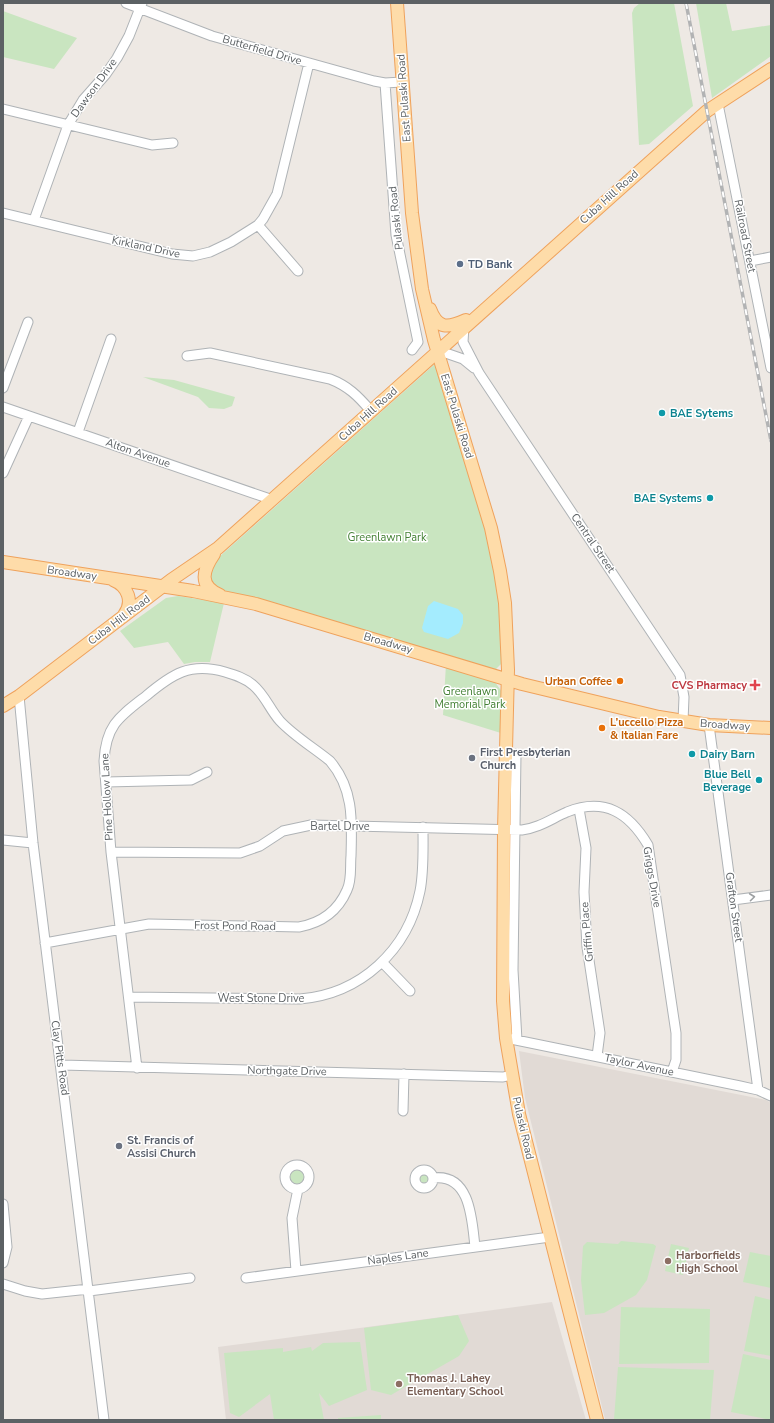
<svg xmlns="http://www.w3.org/2000/svg" width="774" height="1423" viewBox="0 0 774 1423" font-family="'Nunito Sans',sans-serif">
<style>
.education{fill:#e1dad5}
.green{fill:#c9e5c0}
.water{fill:#a4ecfe}
.lines{fill:none;stroke-linecap:round;stroke-linejoin:round}
.minor-casing{stroke:#afb3b6;stroke-width:11}
.major-casing{stroke:#efa25c;stroke-width:14}
.minor{stroke:#fff;stroke-width:9}
.major{stroke:#fedca9;stroke-width:12}
.rail-casing{stroke:#b2b3b4;stroke-width:3.5}
.rail{stroke:#fff;stroke-width:2;stroke-dasharray:6;stroke-linecap:butt}
.oneway{stroke:#9da0a2}
.service-dot{fill:#5c6f8a;stroke:#fff;stroke-width:1.5}
.culture-dot{fill:#0f9aa8;stroke:#fff;stroke-width:1.5}
.food-dot{fill:#e8710a;stroke:#fff;stroke-width:1.5}
.health-dot{fill:#e0444e;stroke:#fff;stroke-width:1.5}
.worship-dot{fill:#6b7280;stroke:#fff;stroke-width:1.5}
.education-dot{fill:#8d6e63;stroke:#fff;stroke-width:1.5}
.labels{text-anchor:middle;dominant-baseline:central;stroke-width:3;stroke-linejoin:round;paint-order:stroke}
.street-label{font-size:11px;fill:#5c6164;stroke:#fff}
.service-label{font-size:11px;font-weight:bold;fill:#4e5e75;stroke:#fff;text-anchor:start}
.culture-label{font-size:11px;font-weight:bold;fill:#0d838f;stroke:#fff;text-anchor:start}
.park-label{font-size:11px;fill:#448135;stroke:#fff}
.food-label{font-size:11px;font-weight:bold;fill:#c56008;stroke:#fff;text-anchor:end}
.health-label{font-size:11px;font-weight:bold;fill:#be3a42;stroke:#fff;text-anchor:end}
.worship-label{font-size:11px;font-weight:bold;fill:#5b616d;stroke:#fff;text-anchor:start}
.education-label{font-size:11px;font-weight:bold;fill:#785e54;stroke:#fff;text-anchor:start}
</style>
<rect width="100%" height="100%" fill="#eee9e4"/>
<path class="education" d="M519 1051 766 1100 771 1103V1420L605 1419 525 1098Z
M552 1302 586 1420H226L218 1347Z"/>
<path class="green" d="M640 3H674L693 106 649 144 639 145 632 13 634 8Z
M696 3H726L732 31 771 25V56L712 98Z
M3 11 77 38 54 69 3 57Z
M436 363 485 526 500 603 504 661 495 670 214 589 209 585V566Z
M143 377 174 380 235 397 232 406 224 409 209 408 198 397Z
M178 596 224 603 210 662H195L184 664 168 642 134 648 120 631 166 598Z
M446 664 492 678 505 696 504 734 443 715Z
M287 1177a10 10 0 1 1 20 0a10 10 0 1 1-20 0Z
M417 1179a7 7 0 1 1 14 0a7 7 0 1 1-14 0Z
M621 1241 653 1244 656 1246 647 1280 636 1295 604 1313 585 1315 581 1280 583 1246 587 1242 618 1244Z
M671 1244 689 1248 683 1275 665 1271Z
M750 1252 771 1256V1288L743 1282Z
M755 1296 771 1300V1356L744 1351Z
M621 1307 710 1309 709 1363 619 1364Z
M458 1315 469 1341 459 1356 391 1395 371 1390 364 1328Z
M360 1342 367 1390 329 1406 319 1393 324 1420H274L270 1394 239 1417 230 1413 224 1353 283 1348V1352L311 1347 312 1351 323 1343Z
M743 1354 771 1360V1420L731 1412Z
M618 1367 714 1370 710 1420 614 1419Z
M381 1415V1420H338V1418Z"/>
<path class="water" d="M434 601 458 609 463 615V623L459 633 448 639 424 632 422 628 428 606Z"/>
<g class="lines">
<defs>
<path id="minor" d="M126 3 212 36 374 81 385 83 402 82
M385 83 396 235 418 342 412 350
M718 104 771 368
M3 109 152 145 173 143
M3 213 172 254 193 256 210 252 231 242 258 225 263 219 277 194 309 63
M34 220 68 125 83 100 106 74 117 58 129 36 142 3
M258 225 298 271
M750 261 771 257
M464 327 463 342 479 373 680 675 684 697 683 721
M437 350 463 359 474 368
M187 356 210 353 330 379C348 386 358 396 370 410
M3 388 28 322
M3 407 273 500
M78 432 111 339
M3 473 29 416
M19 696 33 843 104 1420
M709 725 758 1090
M516 754 513 970 517 1040
M106 782 191 780 207 772
M579 809 586 848 584 892 587 947 600 1033 597 1056
M3 840 33 843
M111 852 240 853 260 846 283 831 311 825 522 830C539 828 551 819 567 812 605 797 629 813 648 845L676 1033V1060L672 1072
M733 900 771 895
M45 943 149 924 299 927C321 923 338 911 347 890 352 880 350 867 351 856 352 821 354 789 330 761 314 748 294 736 280 721 270 710 265 695 253 685 245 678 235 675 225 672 190 662 172 674 146 696 119 717 106 725 104 761L111 852 137 1068
M382 962 410 991
M129 997 300 999C361 994 408 950 420 891 424 871 423 848 423 827
M511 1039 740 1086 758 1090 771 1096
M62 1065 503 1077 511 1075
M403 1111 404 1074
M285 1177a12 12 0 1 1 24 0a12 12 0 1 1-24 0Z
M415 1179a9 9 0 1 1 18 0a9 9 0 1 1-18 0Z
M433 1178C471 1173 472 1221 475 1247
M3 1204 7 1247 3 1263
M296 1271 292 1218 298 1189
M246 1278 550 1237
M3 1284 25 1291 42 1294 89 1289
M89 1291 190 1278"/>
<path id="major" d="M397 3 412 213 422 289 434 340 491 528 500 571 505 603 508 670 504 830 503 1001 506 1038 519 1114 597 1420
M430 309C438 330 448 328 466 320
M214 554C203 570 198 586 220 595
M3 562 193 591 256 604 522 684 659 717 709 725 771 728
M113 580C128 586 134 602 124 615
M3 706 19 696 171 580 218 548 707 111 771 69"/>
</defs>
<use href="#minor" class="minor-casing"/>
<use href="#major" class="major-casing"/>
<use href="#minor" class="minor"/>
<use href="#major" class="major"/>
<defs>
<path id="rail" d="M686 3 771 441"/>
</defs>
<use href="#rail" class="rail-casing"/>
<use href="#rail" class="rail"/>
</g>
<defs><path id="oneway-chevron" d="M-2-3.5L2.5 0L-2 3.5" fill="none" stroke-width="1.6" stroke-linecap="round" stroke-linejoin="round"/></defs>
<use class="oneway" href="#oneway-chevron" transform="translate(752 897) rotate(-7)"/>
<circle class="service-dot" cx="460" cy="264" r="4"/>
<g class="culture-dot">
<circle cx="662" cy="413" r="4"/>
<circle cx="710" cy="498" r="4"/>
<circle cx="692" cy="754" r="4"/>
<circle cx="759" cy="780" r="4"/>
</g>
<g class="food-dot">
<circle cx="620" cy="681" r="4"/>
<circle cx="602" cy="728" r="4"/>
</g>
<path class="health-dot" d="M753 679h4v4h4v4h-4v4h-4v-4h-4v-4h4z"/>
<g class="worship-dot">
<circle cx="472" cy="758" r="4"/>
<circle cx="119" cy="1146" r="4"/>
</g>
<g class="education-dot">
<circle cx="668" cy="1261" r="4"/>
<circle cx="399" cy="1384" r="4"/>
</g>
<g class="labels">
<g class="street-label">
<text transform="translate(262 50) rotate(16)">Butterfield Drive</text>
<text transform="translate(94 88) rotate(-54)">Dawson Drive</text>
<text transform="translate(404 98) rotate(-94)">East Pulaski Road</text>
<text transform="translate(609 197) rotate(-42)">Cuba Hill Road</text>
<text transform="translate(396 218) rotate(-96)">Pulaski Road</text>
<text transform="translate(745 236) rotate(79)">Railroad Street</text>
<text transform="translate(146 247) rotate(12)">Kirkland Drive</text>
<text transform="translate(368 414) rotate(-42)">Cuba Hill Road</text>
<text transform="translate(457 416) rotate(73)">East Pulaski Road</text>
<text transform="translate(138 453) rotate(19)">Alton Avenue</text>
<text transform="translate(593 543) rotate(56)">Central Street</text>
<text transform="translate(72 573) rotate(8)">Broadway</text>
<text transform="translate(119 620) rotate(-37)">Cuba Hill Road</text>
<text transform="translate(388 643) rotate(16)">Broadway</text>
<text transform="translate(725 725) rotate(4)">Broadway</text>
<text transform="translate(107 797) rotate(-93)">Pine Hollow Lane</text>
<text x="340" y="826">Bartel Drive</text>
<text transform="translate(652 877) rotate(80)">Griggs Drive</text>
<text transform="translate(734 907) rotate(82)">Grafton Street</text>
<text transform="translate(235 926) rotate(1)">Frost Pond Road</text>
<text transform="translate(587 932) rotate(-95)">Griffin Place</text>
<text x="261" y="998">West Stone Drive</text>
<text transform="translate(60 1058) rotate(82)">Clay Pitts Road</text>
<text transform="translate(639 1065) rotate(12)">Taylor Avenue</text>
<text transform="translate(287 1071) rotate(1)">Northgate Drive</text>
<text transform="translate(523 1128) rotate(77)">Pulaski Road</text>
<text transform="translate(398 1257) rotate(-8)">Naples Lane</text>
</g>
<g class="service-label">
<text x="468" y="264">TD Bank</text>
</g>
<g class="culture-label">
<text x="670" y="413">BAE Sytems</text>
<text x="702" y="498" text-anchor="end">BAE Systems</text>
<text x="700" y="754">Dairy Barn</text>
<text x="751" y="774" text-anchor="end">Blue Bell<tspan x="751" dy="13">Beverage</tspan></text>
</g>
<g class="park-label">
<text x="387" y="537">Greenlawn Park</text>
<text x="470" y="691">Greenlawn<tspan x="470" dy="13">Memorial Park</tspan></text>
</g>
<g class="food-label">
<text x="612" y="681">Urban Coffee</text>
<text x="610" y="722" text-anchor="start">L’uccello Pizza<tspan x="610" dy="13">&amp; Italian Fare</tspan></text>
</g>
<g class="health-label">
<text x="747" y="685">CVS Pharmacy</text>
</g>
<g class="worship-label">
<text x="480" y="752">First Presbyterian<tspan x="480" dy="13">Church</tspan></text>
<text x="127" y="1140">St. Francis of<tspan x="127" dy="13">Assisi Church</tspan></text>
</g>
<g class="education-label">
<text x="676" y="1255">Harborfields<tspan x="676" dy="13">High School</tspan></text>
<text x="407" y="1378">Thomas J. Lahey<tspan x="407" dy="13">Elementary School</tspan></text>
</g>
</g>
<rect width="774" height="1423" fill="none" stroke="#5c6164" stroke-width="8"/>
</svg>
